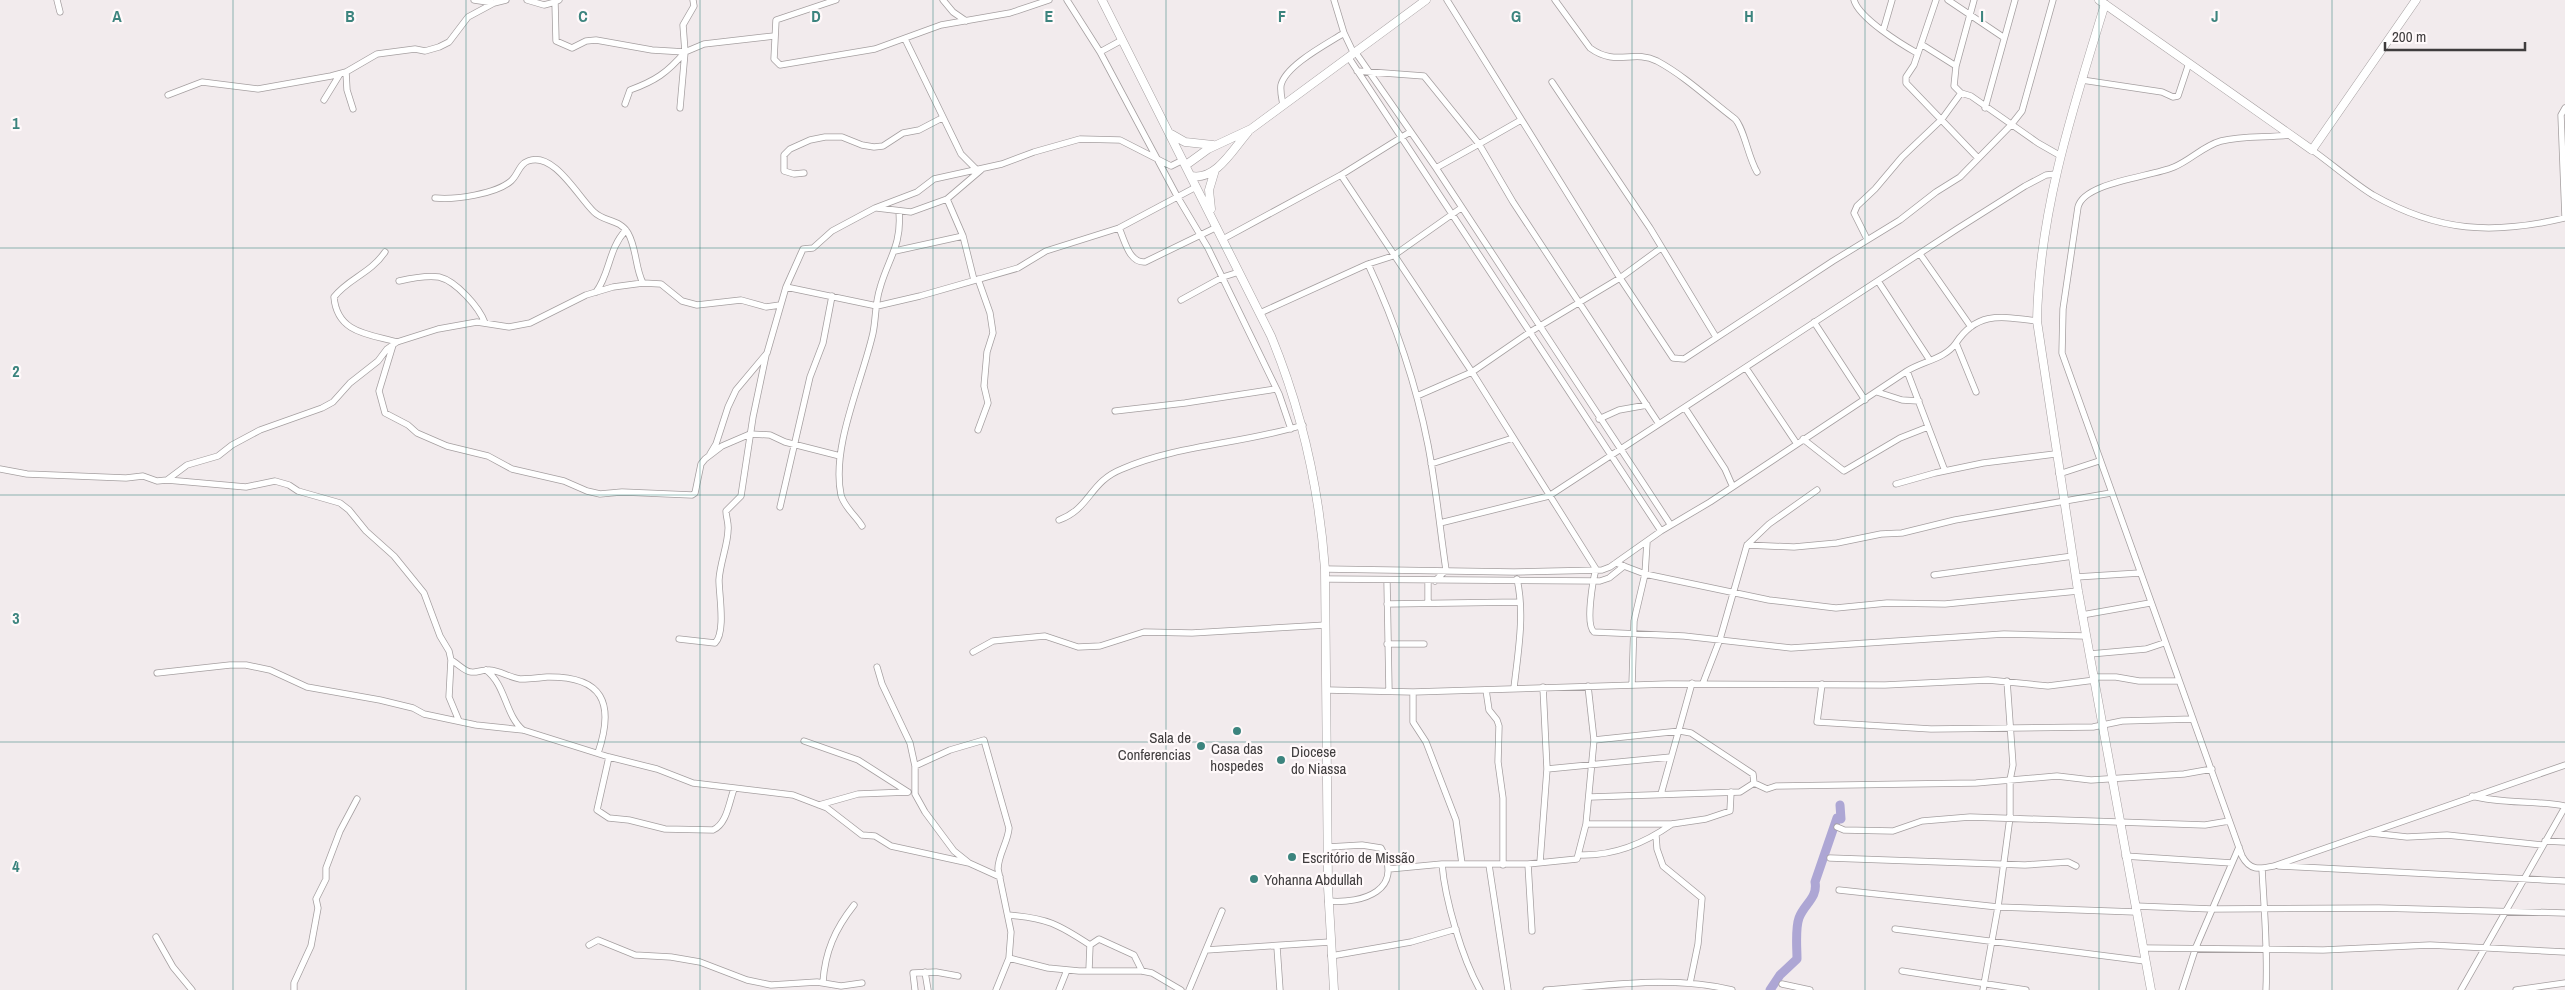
<svg xmlns="http://www.w3.org/2000/svg" width="2565" height="990" viewBox="0 0 2565 990" font-family="'Archivo Narrow',sans-serif">
<style>
.lines{fill:none;stroke-linecap:round;stroke-linejoin:round}
.river{stroke:#ada6d4;stroke-width:9}
.street-casing{stroke:#a59fa0;stroke-width:7}
.secondary-casing{stroke:#a59fa0;stroke-width:9}
.street{stroke:#fff;stroke-width:5.5}
.secondary{stroke:#fff;stroke-width:8}
.grid{fill:none;stroke:#3c847e;stroke-width:1;stroke-opacity:0.55}
.poi-dot{fill:#3c847e;stroke:#fff9fa;stroke-width:2}
.labels{text-anchor:middle;dominant-baseline:central;stroke-width:4.5;stroke-linejoin:round;paint-order:stroke}
.poi-label{font-size:15px;fill:#3f3c3d;stroke:#fff9fa;text-anchor:start}
.grid-label{font-size:16px;text-anchor:middle;font-weight:bold;fill:#3c847e;stroke:#fff9fa;stroke-width:4.5;stroke-linejoin:round;paint-order:stroke}
</style>
<rect width="100%" height="100%" fill="#f2ebed"/>
<g class="lines">
<path class="river" d="M1770 990 1780 975 1797 959C1797 947 1795 929 1799 918 1804 904 1818 898 1815 882L1837 818 1841 819 1840 805"/>
<defs>
<path id="street" d="M57 0 60 12
M474 0 494 3
M527 0 544 5 555 2
M559 0 555 2 556 41 572 48 586 41 596 40 652 50 685 52 704 44 774 36
M836 0 776 20 774 59 780 65 875 49 941 25 1010 13 1049 0
M943 0 953 12 966 21
M1067 0 1100 52 1177 196 1208 248 1279 394 1291 429
M1447 0 1620 278 1673 358 1684 359 1833 261 1900 220 1936 192 1960 177 2011 125 2022 111 2053 0
M1555 0 1590 48C1616 67 1633 49 1657 61 1685 76 1710 100 1735 119 1744 128 1748 157 1757 172
M1854 0C1859 18 1901 44 1917 53
M1936 0 1914 65 1906 77V83L1978 158
M1948 0 2003 37
M1974 0 1956 66 1954 86 1961 93 1971 96 2038 143 2059 155
M1883 31 1892 0
M1344 33 1354 54
M905 39 961 154 977 170
M1921 44 1956 66
M1100 52 1122 40
M1356 53 1436 168 1670 524
M1349 58 1661 531
M1357 71 1424 76 1479 144 1521 120
M346 72 347 90 353 109
M2082 80 2162 92 2173 97 2178 96 2189 63
M1552 82 1650 228 1716 337
M168 95 202 82 258 89 331 76 346 72 377 54 415 49 425 51 439 47 449 42 468 17 494 3 506 0
M324 100 340 74
M625 104 630 90C655 81 667 73 685 52
M1283 105C1282 99 1280 92 1281 85 1286 65 1327 44 1344 33L1334 0
M680 108 685 52 683 25 694 6 693 0
M1985 108 2015 0
M2565 108 2561 115 2565 217
M2290 135C2267 138 2244 135 2221 141 2203 146 2191 160 2174 167 2151 177 2084 182 2078 207L2063 309 2062 353 2242 856C2250 871 2259 869 2274 866L2565 765
M2312 150C2332 164 2352 182 2373 195 2438 232 2493 235 2565 218
M1436 168 1479 144 1513 202 1659 424
M804 173 794 174 784 171V155L790 149 810 140 825 137H842L862 145 874 147 883 146 903 133 919 130 942 118
M1341 175 1472 372 1596 569C1593 580 1585 625 1594 632L1684 636 1791 648 2004 634 2086 636
M435 198C455 200 496 194 511 181 518 175 519 164 528 161 554 151 578 197 594 212 604 222 620 219 628 233 637 249 635 268 643 283
M947 199 963 236 974 280
M877 208 911 212 947 199 981 170
M1119 228C1125 241 1129 263 1145 262L1217 227
M1223 239 1341 175 1410 132
M1867 239 1854 213 1857 206 1875 189 1902 157 1942 119 1961 93
M895 251 963 236
M385 252C370 274 349 278 334 297 337 333 368 334 397 342
M1920 254 1971 327
M1368 264C1395 322 1416 383 1428 445 1436 487 1440 529 1446 570L1435 581
M978 279 990 313 993 333 987 352 984 386 988 403 978 430
M399 281C412 278 426 275 439 277 456 281 479 307 485 323
M1878 281 1929 359
M786 287 803 249 813 248 832 231 875 208 917 192 934 179 1002 164 1034 152 1080 139 1120 140 1171 166 1183 160
M596 292C610 274 608 249 626 230
M1181 300 1223 277 1239 272
M1260 313 1368 264 1393 256 1461 208
M1814 322 1865 400
M393 345 379 391 385 413 408 425 417 433 447 446 488 456 512 469 564 481 587 491 600 494 622 492 692 495 695 493 701 464 705 459 722 446 750 434 770 435 785 442 840 456
M1746 368 1797 444
M1907 371 1945 471
M1877 392 1902 400 1919 401
M1976 392 1956 343C1978 310 2003 317 2037 321
M1417 396 1472 372 1530 332 1620 278 1661 248
M1685 408 1725 469 1732 485
M1115 411 1185 403 1276 389
M1599 419 1619 410 1647 405
M1803 439 1844 471 1900 438 1928 427
M710 454 716 444 728 407 736 390 767 353 786 287 877 306 920 296 1018 268 1046 251 1119 228 1196 187
M1431 464 1513 438
M0 469 27 474 126 478 143 476 157 481 167 480 187 465 218 456 232 445 260 430 322 408 333 402 350 383 378 361 387 349 397 342 438 329 477 322 509 327 530 323 586 295 613 287 643 283 661 284 682 301 697 305 741 300 766 307 780 305
M2059 474 2099 461
M167 480 246 487 275 481 289 485 298 491 340 503 349 510 366 531 394 556 424 593 440 636 449 651 451 660C457 663 465 672 471 672 477 673 484 669 490 670 500 671 509 677 520 679 529 679 538 678 547 677 603 676 615 703 598 753
M1896 484 1935 473 1983 463 2055 454
M780 507 810 377 823 343 832 296
M1059 520C1091 508 1089 482 1122 469 1180 444 1244 444 1303 425
M1440 523 1549 496 1957 229 2025 186 2046 175 2056 174
M862 526C856 516 844 507 841 495 831 446 862 382 873 333 876 319 875 303 880 288 888 259 902 245 899 212
M1747 545 1794 547 1837 543 1881 534 1902 533 1955 520 2111 493
M1616 563 1645 574 1769 600 1836 608 1887 603 1945 604 2078 591
M1325 569 1514 572 1602 570 1610 567 1661 531 1710 502 1907 371C1923 361 1945 359 1956 343
M1934 575 2073 556
M2076 577 2140 573
M1326 579 1600 581 1609 578 1624 566
M1387 581 1389 691
M1428 603V581
M1387 604 1519 602
M2082 615 2150 603
M679 639 715 643C726 632 719 595 719 580 720 563 728 544 728 530 729 524 726 517 726 511L741 496 753 417 766 355
M1387 644H1424
M973 652 993 641 1045 636 1078 647 1100 646 1144 632 1192 633 1326 625
M2090 654 2146 649 2164 643
M451 660 449 697 459 721
M877 667 882 684 910 743 915 766V794L925 812 954 851 969 863 1000 877
M486 670C506 685 505 715 523 730
M157 673 230 665H246L270 670 307 687 380 700 413 708 424 714 476 725 523 730 609 757 657 769 693 783 793 795 827 808 862 835 875 836 891 846 969 863
M2094 677H2116L2139 681H2179
M1703 683 1720 639 1747 545 1769 524 1817 490
M1822 684 1817 722 1931 729 2093 727 2122 721 2193 719
M1632 685 1634 621 1645 574 1647 542
M1514 688C1518 652 1525 615 1517 579
M1327 690 1413 692 1668 684 1885 685 1988 680 2048 686 2095 680
M1486 690 1489 710 1497 720 1499 726 1498 762 1503 798V865
M1413 692V722L1426 742 1456 820 1462 864
M1594 740 1680 731 1691 733 1753 774 1754 783 1767 789 1776 786 1976 783 2057 776 2091 780 2184 774 2212 769
M804 741 858 760 908 792
M609 757 597 810 609 818 629 820 665 829 713 830C727 824 729 802 734 789
M915 766 950 750 984 740 1009 828C1008 842 998 855 998 869L1011 932 1009 958 996 990
M1547 769 1671 757
M1661 794 1692 683
M2472 796C2502 804 2534 800 2565 806
M1590 797 1740 792 1754 783
M819 805 858 794 908 792
M1586 824H1672L1706 819 1730 811 1731 792
M1837 827 1844 830 1893 831 1922 821 1970 817 2205 825 2229 821
M2371 833 2407 837 2447 835 2543 845
M1656 836 1657 849 1663 866 1702 898 1698 944 1690 983
M2545 841 2565 842
M1328 847 1362 845 1381 848C1405 890 1363 904 1328 901
M1580 855C1613 856 1645 843 1672 824
M2125 856 2232 863
M1830 858 2025 865 2068 862 2076 866
M1540 862 1547 769 1543 687
M1442 864C1445 900 1462 958 1480 990
M1528 864 1532 931
M1489 865 1508 990
M2279 866 2565 881
M2262 868C2264 909 2268 949 2266 990
M1389 869 1442 864H1528L1577 859 1586 824 1594 740 1588 686
M1839 890 1998 907 2136 912
M2135 906 2212 909 2379 908 2565 913
M1008 915C1047 918 1058 924 1090 945
M1895 929 2145 961
M156 937 173 967 192 990
M589 945 598 940 635 955 671 957 700 962 747 980 771 985 817 982 841 986 862 983
M1277 947 1280 990
M2143 948 2323 950 2430 945 2565 952
M1206 950 1330 942
M1331 956 1411 942 1456 929
M1009 958 1048 968 1079 971H1142L1152 973 1181 990
M1089 970 1090 945 1099 939 1134 955 1142 971
M1902 971 2026 990
M925 972 928 990
M823 982C825 952 835 929 854 905
M1782 984 1810 990
M294 990V983L311 946 318 908 316 899 326 879V868L340 831 357 799
M915 990 913 973 936 972 958 976
M1059 990 1067 970
M1189 990 1222 911
M1546 990C1608 986 1670 975 1732 990
M1983 990 1998 907 2010 817V780L2013 765 2007 681
M2182 990 2196 947 2239 847
M2461 990 2565 807
M2516 990 2565 983"/>
<path id="secondary" d="M1102 0 1271 336C1302 411 1319 487 1325 569L1328 887 1334 990
M2099 0 2312 150 2416 0
M2105 4C2073 108 2039 211 2037 321L2078 591 2151 990
M1171 134 1185 142 1213 145
M1186 165 1208 149 1251 129 1426 0
M1191 176C1216 181 1233 149 1248 132
M1211 209 1209 190 1215 170"/>
</defs>
<use href="#street" class="street-casing"/>
<use href="#secondary" class="secondary-casing"/>
<use href="#street" class="street"/>
<use href="#secondary" class="secondary"/>
</g>
<path class="grid" d="M233 0V990M466 0V990M700 0V990M933 0V990M1166 0V990M1399 0V990M1632 0V990M1865 0V990M2099 0V990M2332 0V990M0 248H2565M0 495H2565M0 742H2565"/>
<g class="poi-dot">
<circle cx="1237" cy="731" r="5"/>
<circle cx="1201" cy="746" r="5"/>
<circle cx="1281" cy="760" r="5"/>
<circle cx="1292" cy="857" r="5"/>
<circle cx="1254" cy="879" r="5"/>
</g>
<g class="labels">
<g class="poi-label">
<text x="1191" y="737" text-anchor="end">Sala de<tspan x="1191" dy="17">Conferencias</tspan></text>
<text x="1237" y="748" text-anchor="middle">Casa das<tspan x="1237" dy="17">hospedes</tspan></text>
<text x="1291" y="751">Diocese<tspan x="1291" dy="17">do Niassa</tspan></text>
<text x="1302" y="857">Escritório de Missão</text>
<text x="1264" y="879">Yohanna Abdullah</text>
</g>
</g>
<g class="grid-label">
<text x="117" y="22">A</text>
<text x="350" y="22">B</text>
<text x="583" y="22">C</text>
<text x="816" y="22">D</text>
<text x="1049" y="22">E</text>
<text x="1282" y="22">F</text>
<text x="1516" y="22">G</text>
<text x="1749" y="22">H</text>
<text x="1982" y="22">I</text>
<text x="2215" y="22">J</text>
<text x="16" y="129">1</text>
<text x="16" y="377">2</text>
<text x="16" y="624">3</text>
<text x="16" y="872">4</text>
</g>
<path d="M2385 42v8h140v-8" fill="none" stroke="#3f3c3d" stroke-width="2.5"/>
<text x="2392" y="42" font-size="15" fill="#3f3c3d" stroke="#fff9fa" stroke-width="4" paint-order="stroke">200 m</text>
</svg>
